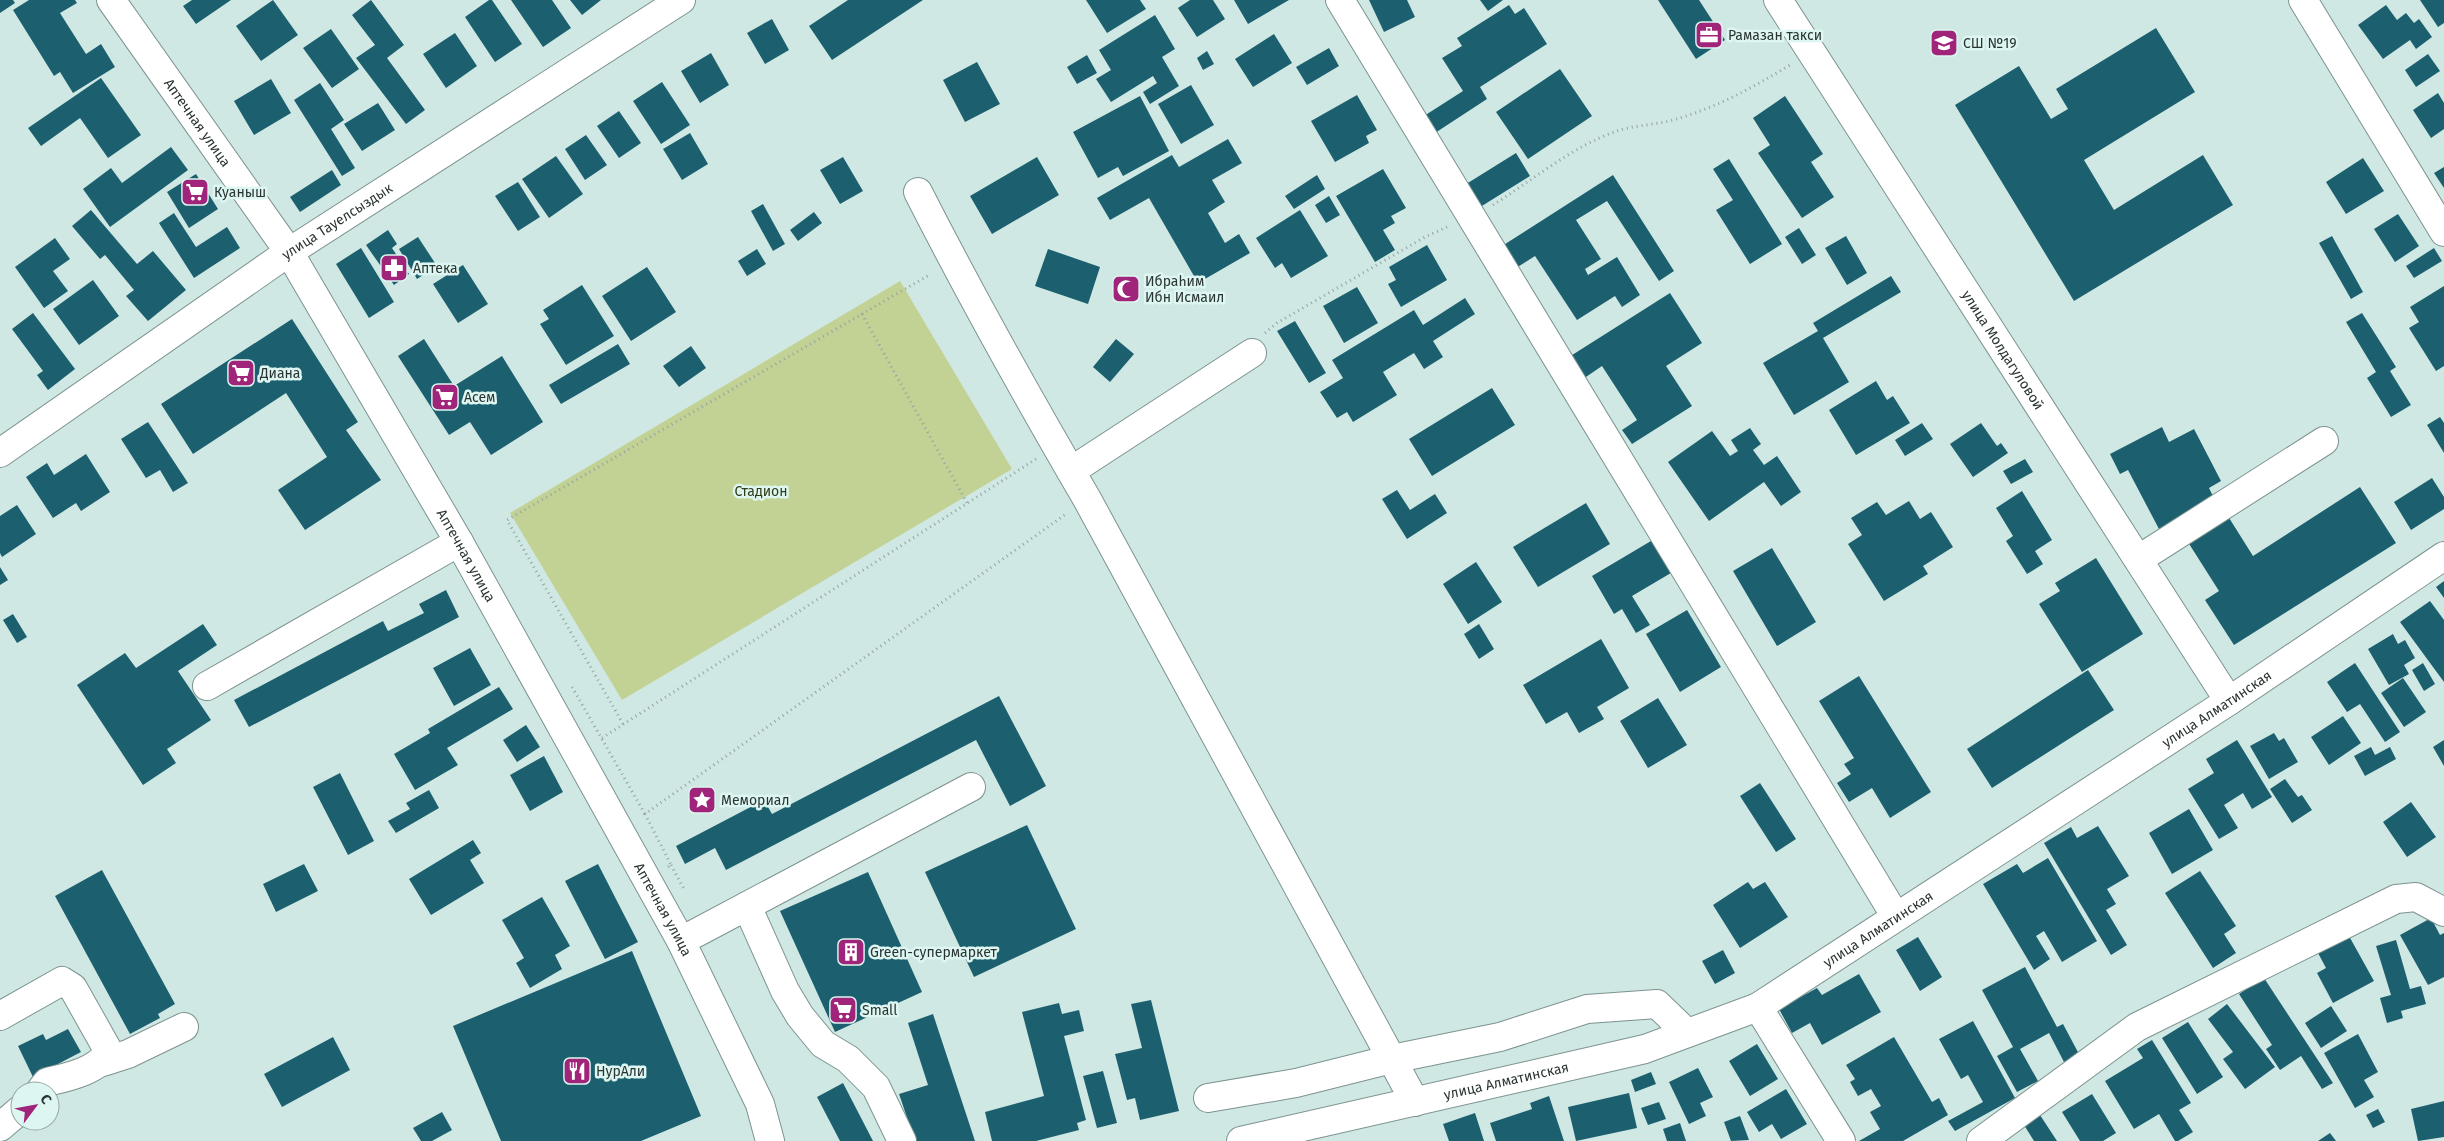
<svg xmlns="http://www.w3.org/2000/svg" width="2444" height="1141" viewBox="0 0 2444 1141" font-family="'Fira Sans',sans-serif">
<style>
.green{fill:#c2d295}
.building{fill:#1c606f}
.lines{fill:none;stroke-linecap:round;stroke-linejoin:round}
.minor-casing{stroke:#7c938f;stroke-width:30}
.major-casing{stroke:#7c938f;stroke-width:30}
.path{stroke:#91a4a1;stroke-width:3;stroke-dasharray:1 4;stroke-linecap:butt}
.minor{stroke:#fff;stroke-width:28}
.major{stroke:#fff;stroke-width:28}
.labels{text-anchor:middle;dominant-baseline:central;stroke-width:5;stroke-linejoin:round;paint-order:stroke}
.poi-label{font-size:14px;fill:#2a3432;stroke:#ddf6f1;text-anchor:start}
.street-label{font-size:14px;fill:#2a3432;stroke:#ddf6f1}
.park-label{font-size:14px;fill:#333b16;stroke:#ddf6f1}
</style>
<rect width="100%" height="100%" fill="#d0e8e4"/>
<path class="green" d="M900 281 1012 469 622 700 510 513Z"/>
<path class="building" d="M0 0H13L15 3 0 13Z
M29 0H75L77 3 60 13 86 54 101 44 115 67 73 93 60 72 54 76 13 10Z
M192 0H231L196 24 183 6Z
M273 0 298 35 261 61 236 26Z
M371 0 404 45 387 58 425 110 406 124 356 58 375 45 352 15Z
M489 0H492L522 44 495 62 465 17Z
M511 0H552L571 28 543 47Z
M570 0H601L582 15Z
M848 0H923L832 60 809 26Z
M1086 0H1140L1146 9 1107 33Z
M1190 0H1213L1225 19 1197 37 1178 8Z
M1234 0H1289L1248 24Z
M1369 0H1407L1415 17 1384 32Z
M1480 0H1503L1488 11Z
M1658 0H1699L1725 40 1696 59Z
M2420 0H2444V23L2438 27Z
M1509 5 1515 14 1524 8 1547 44 1480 87 1487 99 1435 133 1424 116 1463 91 1442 58 1462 46 1457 38Z
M2386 5 2397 20 2406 13 2414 23 2419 19 2432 37 2416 49 2410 40 2383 59 2358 25Z
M1155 15 1175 49 1162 57 1179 86 1150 104 1143 92 1157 83 1153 76 1111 102 1096 79 1111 70 1099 50Z
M772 19 789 50 765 64 747 33Z
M2156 28 2195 92 2084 160 2114 210 2203 155 2233 205 2074 301 1955 105 2019 66 2051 119 2068 109 2056 89Z
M331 29 359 69 332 88 303 48Z
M455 33 477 66 446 88 423 54Z
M1274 34 1292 63 1253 87 1235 59Z
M1329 48 1339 66 1307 85 1296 67Z
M1207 51 1214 64 1203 70 1197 58Z
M711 53 729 85 700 103 681 71Z
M2428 54 2440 71 2416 87 2405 70Z
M1087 55 1097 73 1077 84 1067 67Z
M977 62 1000 104 965 122 943 80Z
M1560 69 1592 116 1528 159 1496 112Z
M101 78 141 135 108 158 80 118 41 146 28 128Z
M271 79 291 113 254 135 234 101Z
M662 82 690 125 661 144 633 101Z
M320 83 344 120 331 129 355 168 342 176 294 100Z
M1191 85 1214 125 1181 144 1158 104Z
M2438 93 2444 103V129L2431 138 2413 110Z
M1357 95 1377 130 1366 136 1369 143 1335 162 1311 121Z
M1140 96 1169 151 1123 176 1118 167 1098 178 1073 132Z
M1785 96 1823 154 1811 162 1834 197 1802 218 1758 153 1770 145 1753 118Z
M378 103 395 130 362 151 344 124Z
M619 111 641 143 619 158 597 126Z
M690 133 708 164 682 180 663 149Z
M586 135 607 165 585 180 565 149Z
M1228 139 1242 163 1212 180 1225 202 1208 213 1225 243 1239 234 1250 253 1198 283 1149 198 1110 220 1097 198 1172 155 1179 167Z
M171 147 188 170 110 227 83 189 111 168 122 183Z
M1516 153 1530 176 1477 209 1463 186Z
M556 156 583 194 549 218 522 179Z
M843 157 863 191 840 204 820 170Z
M1037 157 1059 195 992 234 970 196Z
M2363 158 2384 191 2346 214 2326 182Z
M1729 159 1782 244 1750 264 1716 210 1733 200 1713 169Z
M2444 167V188L2434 173Z
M1383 169 1406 208 1391 216 1395 223 1383 230 1395 250 1375 262 1336 196Z
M332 170 341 185 300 212 290 197Z
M196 174 218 209 189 228 167 192Z
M1317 175 1325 189 1294 209 1285 196Z
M1613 175 1674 271 1659 281 1607 201 1576 220 1601 259 1585 269 1588 275 1617 257 1640 295 1622 307 1615 296 1577 320 1535 256 1516 268 1502 246Z
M518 182 540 217 518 231 495 196Z
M1329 196 1340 215 1326 223 1315 205Z
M763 204 785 244 773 251 751 211Z
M91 210 137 264 153 251 186 290 148 321 126 296 134 290 105 255 100 259 72 226Z
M1300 210 1328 256 1291 278 1282 263 1275 268 1256 238Z
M814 212 822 223 798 241 790 230Z
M174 213 196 247 227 227 240 248 194 278 159 223Z
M2398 214 2419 246 2395 262 2374 229Z
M1799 228 1816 255 1802 264 1785 237Z
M388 230 397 244 392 248 409 274 394 285 366 245Z
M1846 236 1867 273 1847 285 1825 248Z
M2332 236 2363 292 2351 299 2319 243Z
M418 237 437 266 417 279 399 249Z
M55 238 70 259 53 271 68 291 44 308 15 267Z
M1427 245 1447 280 1401 307 1388 284 1396 280 1389 267Z
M361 248 394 302 369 318 336 264Z
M2434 248 2442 261 2414 278 2406 266Z
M757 249 766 264 747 276 738 261Z
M1048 249 1100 267 1088 304 1035 286Z
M463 265 488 304 458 323 433 284Z
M647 267 676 312 631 341 602 296Z
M1891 276 1901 292 1823 338 1849 382 1794 415 1763 363 1818 331 1813 323Z
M93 280 119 316 79 345 53 309Z
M582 285 614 336 566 365 540 324 549 319 543 310Z
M2444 286V366L2436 371 2409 328 2419 322 2410 307Z
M1357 287 1378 323 1344 343 1323 306Z
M1670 293 1702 343 1666 366 1692 406 1632 444 1622 430 1637 420 1602 366 1583 379 1569 357Z
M1465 298 1475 314 1433 341 1443 357 1424 369 1414 353 1383 372 1397 395 1353 422 1347 412 1337 418 1320 392 1343 378 1332 360 1414 310 1423 325Z
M33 313 75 369 48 390 37 375 43 371 12 329Z
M2362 313 2396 367 2390 371 2411 405 2391 417 2367 378 2376 372 2346 322Z
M292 319 358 422 346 430 381 480 305 530 278 490 327 457 286 393 193 454 161 404Z
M1295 321 1326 373 1309 383 1277 331Z
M424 339 454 386 502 356 543 422 491 455 470 422 449 435 398 356Z
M1116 339 1134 354 1110 382 1093 367Z
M618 344 630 364 561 404 549 385Z
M691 346 706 368 679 387 663 366Z
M1876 381 1887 400 1893 396 1910 423 1856 455 1829 410Z
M1492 388 1515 425 1432 476 1409 439Z
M2440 417 2444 423V453L2427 425Z
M148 422 188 483 173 492 160 470 146 478 121 439Z
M1922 423 1933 439 1905 456 1895 440Z
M1981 423 1997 446 2001 443 2008 453 1973 477 1950 444Z
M2162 427 2169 442 2194 429 2221 481 2209 488 2215 500 2159 529 2128 470 2120 474 2110 454Z
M1750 428 1761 444 1753 450 1764 465 1777 456 1801 492 1781 506 1764 482 1709 521 1668 462 1712 431 1730 456 1738 451 1731 440Z
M86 454 110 492 81 511 76 503 53 518 26 477 47 463 54 475Z
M2025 459 2033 472 2011 484 2003 471Z
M2432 478 2444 497V509L2411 530 2394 502Z
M2360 487 2396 543 2234 645 2205 600 2219 591 2186 539 2226 513 2253 556Z
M1397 490 1410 510 1435 494 1447 513 1407 539 1382 499Z
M2022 491 2052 540 2035 551 2043 564 2027 574 2006 541 2013 536 1996 508Z
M1909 501 1920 519 1931 512 1953 547 1923 566 1928 574 1884 601 1848 544 1862 535 1851 518 1877 502 1886 515Z
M1586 503 1610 544 1538 587 1513 547Z
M17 505 36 534 2 557 0 553V516Z
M1656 538 1676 570 1632 596 1650 625 1636 633 1622 609 1614 614 1592 576Z
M1772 548 1816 622 1777 646 1733 571Z
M2096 558 2143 634 2082 672 2039 604 2060 591 2055 583Z
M1476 562 1502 602 1468 624 1443 584Z
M0 567 8 580 0 585Z
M2444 581V598L2436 587Z
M446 590 459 617 249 727 234 700 383 621 388 631 424 613 419 604Z
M2430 601 2444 620V682L2400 622Z
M1687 610 1721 667 1680 692 1646 634Z
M13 614 27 637 17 643 3 620Z
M203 624 217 645 178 671 211 720 167 749 176 763 143 785 77 685 125 653 136 668Z
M1479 624 1494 649 1479 659 1464 634Z
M2393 634 2398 644 2405 640 2415 658 2404 665 2409 674 2389 685 2368 649Z
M1601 639 1629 688 1597 707 1604 719 1579 733 1567 712 1546 724 1523 685Z
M470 648 491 685 454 706 433 668Z
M2355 663 2400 732 2385 742 2360 704 2347 712 2327 682Z
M2423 663 2435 684 2424 691 2412 670Z
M2088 670 2114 710 1992 788 1967 749Z
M1859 676 1931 792 1890 818 1872 788 1849 802 1837 783 1851 774 1844 764 1854 758 1819 701Z
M2403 678 2426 712 2404 727 2381 693Z
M499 687 513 709 447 748 458 765 415 790 394 754 430 733 428 729Z
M999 696 1046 786 1010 806 976 740 726 870 715 848 685 864 676 846 764 800 772 814Z
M1658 698 1687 745 1648 768 1620 721Z
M2343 716 2361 743 2329 765 2311 737Z
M526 725 540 747 517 762 503 740Z
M2274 733 2279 741 2284 738 2298 762 2269 779 2250 746Z
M2237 740 2272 797 2252 809 2243 793 2224 805 2238 828 2219 839 2188 789 2214 773 2206 759Z
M2444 740V766L2433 747Z
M2371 747 2375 755 2390 747 2396 759 2365 776 2354 756Z
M544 756 563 792 530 811 510 775Z
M340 773 374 841 348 855 313 787Z
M2285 779 2298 797 2302 795 2312 810 2292 823 2270 789Z
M1760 783 1796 839 1776 852 1740 796Z
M429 790 439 808 396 833 388 821 410 809 406 803Z
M2411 802 2436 837 2407 857 2383 822Z
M2189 809 2213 850 2172 874 2149 833Z
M1027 825 1076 929 974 977 925 872Z
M2098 826 2129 876 2107 889 2116 904 2106 910 2127 945 2111 955 2044 843 2071 827 2077 838Z
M473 840 481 853 470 860 484 883 431 915 409 879Z
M2048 858 2097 941 2062 962 2044 931 2036 936 2050 959 2034 970 1983 884 2017 864 2023 873Z
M304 864 318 891 276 912 263 884Z
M598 864 638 942 605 959 565 881Z
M102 870 175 1004 158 1014 160 1018 130 1034 55 896Z
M2200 871 2236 926 2224 934 2236 953 2213 968 2165 893Z
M868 872 922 992 835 1032 780 911Z
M1748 882 1753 889 1765 882 1788 917 1740 948 1713 905Z
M542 897 570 946 555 955 562 969 530 988 516 963 524 958 502 920Z
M2431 918 2440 935 2444 933V977L2428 985 2400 935Z
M2349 936 2374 981 2333 1003 2317 973 2326 968 2318 953Z
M1918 937 1942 977 1920 991 1896 950Z
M2396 940 2410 989 2421 986 2426 1004 2401 1011 2403 1018 2387 1023 2380 998 2391 995 2376 946Z
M1723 950 1735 973 1715 984 1702 961Z
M632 951 701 1116 641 1141H501L453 1026Z
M2025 967 2057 1027 2063 1024 2079 1054 2064 1062 2049 1033 2020 1049 2038 1081 2017 1092 1997 1056 2013 1047 1982 990Z
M1859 974 1881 1012 1822 1045 1810 1023 1792 1033 1779 1009 1817 988 1822 995Z
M2264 978 2333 1083 2322 1089 2301 1056 2280 1070 2266 1049 2272 1045 2239 994Z
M1151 1000 1179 1111 1140 1120 1135 1098 1127 1100 1115 1054 1142 1048 1131 1004Z
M1059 1003 1062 1014 1079 1010 1084 1031 1064 1036 1086 1120 1077 1123 1079 1130 1036 1141H992L985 1112 1044 1096 1022 1012Z
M2227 1004 2275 1067 2245 1089 2223 1059 2233 1052 2208 1019Z
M2331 1006 2347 1031 2321 1048 2305 1023Z
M933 1014 975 1141H915L899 1094 928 1085 908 1023Z
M1973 1021 2015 1098 1955 1131 1948 1121 1983 1102 1968 1075 1961 1079 1939 1039Z
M2188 1022 2223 1077 2197 1094 2162 1038Z
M68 1029 81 1052 33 1077 18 1046 43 1034 46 1040Z
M2358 1034 2378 1072 2364 1080 2374 1097 2355 1108 2324 1053Z
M333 1037 350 1070 282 1107 264 1074Z
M1894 1037 1932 1102 1939 1098 1948 1115 1903 1141H1859L1880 1129 1870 1112 1881 1106 1871 1089 1858 1096 1850 1082 1855 1079 1846 1065Z
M2152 1040 2191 1103 2179 1110 2193 1132 2178 1141H2175L2159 1114 2134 1129 2105 1081 2143 1058 2137 1049Z
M1757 1044 1778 1079 1750 1096 1729 1061Z
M1698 1068 1713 1097 1700 1103 1706 1116 1689 1124 1669 1082Z
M1103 1071 1117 1123 1097 1128 1083 1076Z
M1651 1072 1656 1084 1635 1092 1631 1080Z
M843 1083 873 1141H840L817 1097Z
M1786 1089 1807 1124 1781 1139 1772 1124 1759 1132 1747 1112Z
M1629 1093 1637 1128 1576 1141 1568 1107Z
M2092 1094 2116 1133 2103 1141H2080L2062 1112Z
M1549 1096 1564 1141H1496L1490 1123 1532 1109 1530 1103Z
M2444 1101V1137L2418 1141 2411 1109Z
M1659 1102 1666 1119 1648 1125 1641 1108Z
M2378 1109 2385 1122 2373 1128 2366 1115Z
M442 1112 452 1130 432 1141H421L413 1128Z
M1475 1113 1484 1141H1449L1443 1124Z
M2040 1115 2057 1141H2034L2024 1125Z
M1740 1116 1749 1140 1731 1141 1724 1122Z
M1680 1123 1686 1141H1667L1663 1129Z
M2330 1133 2336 1141H2318Z"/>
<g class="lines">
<defs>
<g id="minor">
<path d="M1340 0 1896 917"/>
<path id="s1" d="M1778 0 2229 701"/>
<path d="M2303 0 2444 232"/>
<path d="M918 192C971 296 1028 398 1087 499L1415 1102"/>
<path id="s2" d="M0 453 289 252 681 0"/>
<path d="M1071 471 1252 353"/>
<path d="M2139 559 2324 441"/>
<path d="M207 686 459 542"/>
<path d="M747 906 785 991 800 1016 823 1044 848 1059 876 1087 902 1141"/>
<path d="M681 941 971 787"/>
<path d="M1758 1007 1841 1141"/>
<path d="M0 1016 62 981 73 988 109 1052C97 1071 68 1077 47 1082L40 1091"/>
<path d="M103 1062 128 1054 184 1027"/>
<path d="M1208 1098 1296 1083 1392 1059 1500 1037 1587 1009 1657 1004 1687 1033"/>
<path d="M0 1127 20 1110"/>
<path id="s3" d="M1241 1141 1645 1049 1758 1007 2229 701 2444 556"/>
<path d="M1981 1141 2137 1027 2396 899 2416 897 2444 912"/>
</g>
<g id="major">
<path id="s4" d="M111 0 289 252 459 542 681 941 760 1104 770 1141"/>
</g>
</defs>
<use href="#minor" class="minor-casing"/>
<use href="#major" class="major-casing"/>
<path class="path" d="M1493 205C1531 181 1575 145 1617 131 1635 125 1655 125 1673 120 1716 108 1752 88 1790 65
M862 314 967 503
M1265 333 1277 323 1425 237 1447 227
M572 687 645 814
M623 724 507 520 931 274
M602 738 1036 459
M671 865 685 891
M668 867 671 865 645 814 1066 514"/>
<use href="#minor" class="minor"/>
<use href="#major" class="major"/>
</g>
<defs>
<symbol id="office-square" viewBox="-11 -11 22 22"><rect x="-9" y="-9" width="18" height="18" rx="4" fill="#a02479" stroke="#ddf6f1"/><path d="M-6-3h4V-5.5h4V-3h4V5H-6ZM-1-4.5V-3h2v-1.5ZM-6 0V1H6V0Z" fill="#fff"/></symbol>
<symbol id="school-square" viewBox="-11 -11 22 22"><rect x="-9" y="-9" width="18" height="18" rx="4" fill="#a02479" stroke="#ddf6f1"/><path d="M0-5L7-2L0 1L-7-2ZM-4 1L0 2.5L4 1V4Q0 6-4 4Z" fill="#fff"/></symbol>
<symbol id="supermarket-square" viewBox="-11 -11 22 22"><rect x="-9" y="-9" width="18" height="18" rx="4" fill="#a02479" stroke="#ddf6f1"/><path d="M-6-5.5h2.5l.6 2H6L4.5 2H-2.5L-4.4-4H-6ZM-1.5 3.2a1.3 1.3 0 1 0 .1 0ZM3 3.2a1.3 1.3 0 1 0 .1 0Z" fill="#fff"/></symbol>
<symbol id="pharmacy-square" viewBox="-11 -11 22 22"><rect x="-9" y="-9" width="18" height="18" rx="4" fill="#a02479" stroke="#ddf6f1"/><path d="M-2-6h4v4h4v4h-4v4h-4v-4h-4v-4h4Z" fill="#fff"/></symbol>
<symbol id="mosque-square" viewBox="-11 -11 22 22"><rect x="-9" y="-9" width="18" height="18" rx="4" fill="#a02479" stroke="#ddf6f1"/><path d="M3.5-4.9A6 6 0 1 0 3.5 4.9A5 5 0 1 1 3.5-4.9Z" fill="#fff"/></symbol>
<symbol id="sight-square" viewBox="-11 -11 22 22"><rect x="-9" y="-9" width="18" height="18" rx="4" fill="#a02479" stroke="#ddf6f1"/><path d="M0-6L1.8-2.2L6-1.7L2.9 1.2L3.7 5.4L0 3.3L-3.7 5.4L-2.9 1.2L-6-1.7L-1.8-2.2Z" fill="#fff"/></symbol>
<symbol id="building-square" viewBox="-11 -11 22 22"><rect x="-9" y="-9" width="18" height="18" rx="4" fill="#a02479" stroke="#ddf6f1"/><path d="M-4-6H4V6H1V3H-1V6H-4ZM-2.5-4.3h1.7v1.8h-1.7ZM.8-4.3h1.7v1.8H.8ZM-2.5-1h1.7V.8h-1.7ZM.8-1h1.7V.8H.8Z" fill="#fff"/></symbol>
<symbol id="restaurant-square" viewBox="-11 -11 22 22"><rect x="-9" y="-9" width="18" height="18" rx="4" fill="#a02479" stroke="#ddf6f1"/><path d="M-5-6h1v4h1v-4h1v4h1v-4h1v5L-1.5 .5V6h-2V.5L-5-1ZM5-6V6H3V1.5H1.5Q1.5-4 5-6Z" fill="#fff"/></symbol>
</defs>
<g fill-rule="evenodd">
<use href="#office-square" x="1693" y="19" width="32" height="32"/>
<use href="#school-square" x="1928" y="27" width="32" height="32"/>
<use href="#supermarket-square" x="179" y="176" width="32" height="32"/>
<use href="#pharmacy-square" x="378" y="252" width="32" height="32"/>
<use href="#mosque-square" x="1110" y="273" width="32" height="32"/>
<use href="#supermarket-square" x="225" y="357" width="32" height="32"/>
<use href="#supermarket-square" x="429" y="381" width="32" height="32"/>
<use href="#sight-square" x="686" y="784" width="32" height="32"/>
<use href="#building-square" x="835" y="936" width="32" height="32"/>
<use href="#supermarket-square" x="827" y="994" width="32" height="32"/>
<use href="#restaurant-square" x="561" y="1055" width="32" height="32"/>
</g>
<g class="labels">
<g class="poi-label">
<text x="1728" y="35">Рамазан такси</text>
<text x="1963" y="43">СШ №19</text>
<text x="214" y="192">Куаныш</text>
<text x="413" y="268">Аптека</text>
<text x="1145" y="281">Ибраһим<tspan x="1145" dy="16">Ибн Исмаил</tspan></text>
<text x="260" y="373">Диана</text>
<text x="464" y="397">Асем</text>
<text x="721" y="800">Мемориал</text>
<text x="870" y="952">Green-супермаркет</text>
<text x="862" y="1010">Small</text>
<text x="596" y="1071">НурАли</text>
</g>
<g class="street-label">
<text stroke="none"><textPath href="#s4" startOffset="150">Аптечная улица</textPath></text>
<text stroke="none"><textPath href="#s2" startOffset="409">улица Тауелсыздык</textPath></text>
<text stroke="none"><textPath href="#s1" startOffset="416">улица Молдагуловой</textPath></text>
<text stroke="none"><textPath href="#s4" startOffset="660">Аптечная улица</textPath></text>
<text stroke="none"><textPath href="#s3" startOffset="1082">улица Алматинская</textPath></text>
<text stroke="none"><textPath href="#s4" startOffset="1065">Аптечная улица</textPath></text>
<text stroke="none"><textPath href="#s3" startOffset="678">улица Алматинская</textPath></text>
<text stroke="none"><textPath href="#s3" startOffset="272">улица Алматинская</textPath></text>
</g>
<g class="park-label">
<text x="761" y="491">Стадион</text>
</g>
</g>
<g transform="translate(35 1106) rotate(58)"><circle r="24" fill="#ddf6f1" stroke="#95a8a5"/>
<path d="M0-4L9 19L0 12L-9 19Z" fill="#a02479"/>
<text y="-8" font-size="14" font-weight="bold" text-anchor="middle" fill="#2a3432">С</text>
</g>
</svg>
